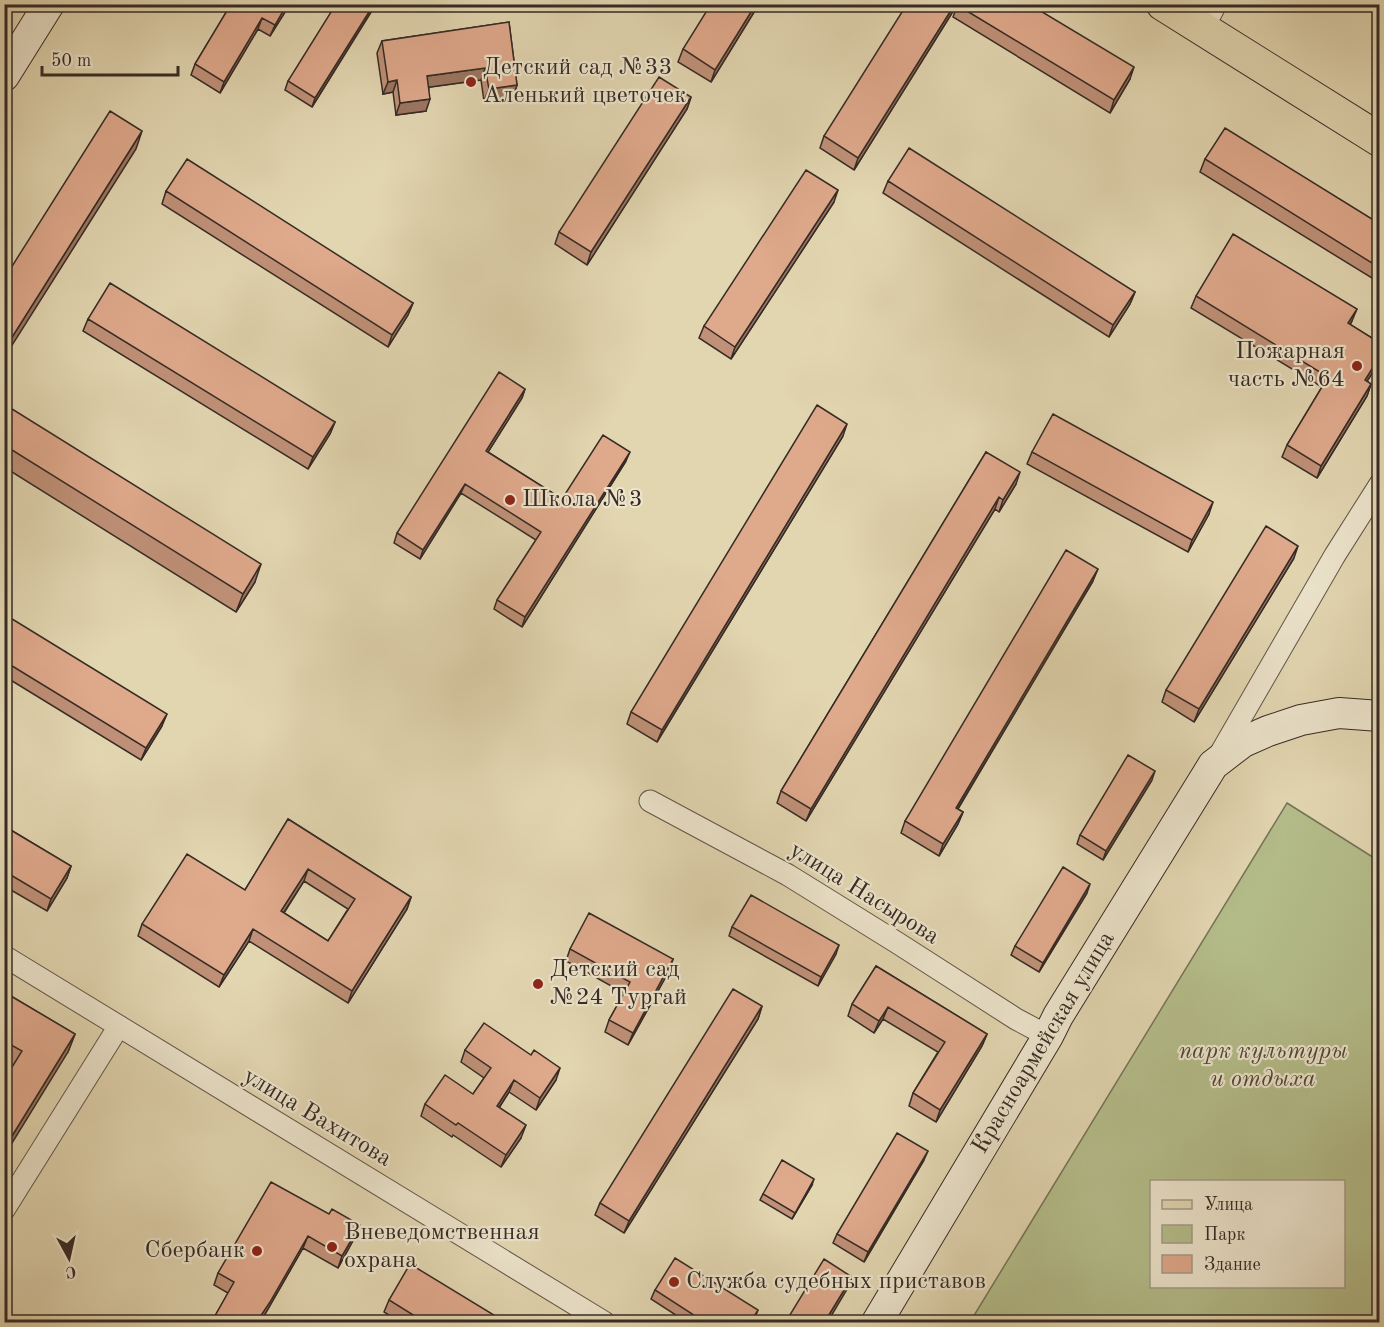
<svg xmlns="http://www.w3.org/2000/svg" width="1384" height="1327" viewBox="0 0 1384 1327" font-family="'Old Standard TT',serif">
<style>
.green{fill:#b4bd8a;stroke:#757458;stroke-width:1.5;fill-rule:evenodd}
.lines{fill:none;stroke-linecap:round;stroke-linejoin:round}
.street-casing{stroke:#615648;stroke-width:23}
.secondary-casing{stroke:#362b25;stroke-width:32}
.primary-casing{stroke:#362b25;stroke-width:35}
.street{stroke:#ece4cc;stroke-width:21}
.secondary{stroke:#ece4cc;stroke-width:30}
.primary{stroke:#e2d6b1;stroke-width:33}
.wall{fill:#c09178;stroke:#362b25;stroke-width:1.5;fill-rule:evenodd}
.shaded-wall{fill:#9c7662;stroke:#362b25;stroke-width:1.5}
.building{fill:#dfa98c;stroke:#362b25;stroke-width:1.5;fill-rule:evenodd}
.poi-dot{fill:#8f2418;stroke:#ece4cc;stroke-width:2}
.labels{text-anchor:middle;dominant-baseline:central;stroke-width:4.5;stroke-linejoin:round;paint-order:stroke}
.poi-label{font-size:24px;fill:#362b25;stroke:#ece4cc;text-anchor:start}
.street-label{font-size:24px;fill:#362b25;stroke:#ece4cc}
.park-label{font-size:24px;font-style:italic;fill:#4f4839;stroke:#ece4cc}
</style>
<rect width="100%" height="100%" fill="#e2d6b1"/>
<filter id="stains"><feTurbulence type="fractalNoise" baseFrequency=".00333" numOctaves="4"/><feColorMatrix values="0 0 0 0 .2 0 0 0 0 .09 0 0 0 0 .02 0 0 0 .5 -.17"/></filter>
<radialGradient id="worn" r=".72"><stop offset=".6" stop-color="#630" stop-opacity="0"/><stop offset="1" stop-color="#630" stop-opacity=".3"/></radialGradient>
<path class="green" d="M1287 803 1379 861V1322H970ZM1152 1182H1344V1286H1152Z"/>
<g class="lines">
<defs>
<path id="street" d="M1203 29 1216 4
M1220 754 1335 555 1380 484
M650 801 788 875 896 942 1016 1019 1048 1036
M4 956 604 1322
M4 1210 119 1026"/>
<path id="secondary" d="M4 76 49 4
M877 1322 1048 1036 1058 1016 1213 765 1243 742 1268 731 1301 720 1339 713 1380 716"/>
<path id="primary" d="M1163 4 1380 140"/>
</defs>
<use href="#street" class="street-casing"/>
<use href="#secondary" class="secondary-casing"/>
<use href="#primary" class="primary-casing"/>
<use href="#street" class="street"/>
<use href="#secondary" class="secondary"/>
<use href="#primary" class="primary"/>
</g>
<path class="wall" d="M216 4H290L270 36 258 29 220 93 191 75 195 64 227 11Z
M376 4 312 107 285 90 288 81Z
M759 4 711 82 678 62 683 49Z
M958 4 1130 79 1110 113 953 17Z
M952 13 854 170 820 148 824 136Z
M509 22 517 85 513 97 484 101 481 80 429 87 426 111 396 115 393 92 383 94 377 53 382 41Z
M691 97 687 109 587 265 555 244 559 232Z
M1205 159 1380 224V283L1200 172Z
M888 181 1135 292 1130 304 1109 337 883 193Z
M166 191 413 303 408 315 388 347 162 204Z
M834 202 731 359 699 338 704 326Z
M1196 296 1352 321 1350 325 1380 343V361L1367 381 1371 384 1367 396 1317 478 1282 457 1287 445 1322 387 1191 308Z
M88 319 335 422 330 434 308 469 83 331Z
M525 389 522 398 488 452 562 499 626 461 522 627 494 609 497 600 536 540 461 493 420 559 394 543 397 533Z
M4 404 255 582 236 612 4 467Z
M843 436 657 742 627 724 631 712Z
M986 452 1016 484 999 512 995 509 806 821 777 803 781 791Z
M1032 452 1209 514 1188 552 1027 464Z
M1294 558 1194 722 1162 702 1166 690Z
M1093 581 958 809 963 812 958 824 939 856 901 833 905 821Z
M4 614 162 726 141 760 4 676Z
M1152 780 1103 860 1077 844 1080 835Z
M288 819 411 897 407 909 348 1003 249 941 219 987 138 936 142 924 245 890ZM304 881 348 909 328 941 284 913Z
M4 826 71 866 67 878 47 911 4 886Z
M1087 893 1039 972 1011 955 1015 946Z
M732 927 836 954 818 986 729 936Z
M570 949 673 959 669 971 628 1045 605 1032 609 1020 624 993 566 961Z
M876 966 987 1034 982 1046 936 1122 909 1106 913 1093 938 1052 883 1019 874 1033 848 1016 852 1004Z
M4 992 75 1034 68 1052 13 1067 4 1062Z
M762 1006 758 1019 624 1233 595 1215 600 1203Z
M465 1050 556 1080 536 1110 509 1092 499 1108 521 1138 501 1167 453 1135 452 1137 421 1116 425 1104 473 1094 484 1078 461 1062Z
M924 1160 864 1262 833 1243 837 1234Z
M812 1185 792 1219 760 1200 763 1194Z
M329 1214 360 1225 355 1237 338 1268 303 1248 260 1323H211L228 1293 214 1285 218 1273Z
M655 1290 755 1319 753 1323H688L651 1299Z
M389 1300 507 1323H401L384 1312Z"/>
<path class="shaded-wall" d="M287 4H290L270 36 275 25Z
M374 4H376L312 107 315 98Z
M756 4H759L711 82 715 70Z
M955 4 952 13 854 170 858 158Z
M262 18 258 29 220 93 224 82Z
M1134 67 1130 79 1110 113 1114 100Z
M485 68 481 80 423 88 427 76Z
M397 80 393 92 383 94 388 82Z
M517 85 513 97 484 101 489 89Z
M691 97 687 109 587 265 591 252Z
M430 99 426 111 396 115 400 103Z
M142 131 136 149 4 358V350Z
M838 190 834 202 731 359 735 347Z
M1135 292 1130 304 1109 337 1113 325Z
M413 303 408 315 388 347 392 335Z
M1357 309 1352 321 1343 336 1348 323Z
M1380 356V361L1360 392 1365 380Z
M1371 384 1367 396 1317 478 1321 466Z
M525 389 522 398 483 460 486 451Z
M335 422 330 434 308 469 313 457Z
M847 424 843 436 657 742 662 730Z
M630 452 626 461 522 627 525 617Z
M1020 472 1016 484 999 512 1003 500Z
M465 484 461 493 420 559 423 550Z
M999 497 995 509 806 821 811 809Z
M1213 502 1209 514 1188 552 1192 540Z
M1298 546 1294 558 1194 722 1199 709Z
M261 564 255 582 236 612 243 594Z
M1098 569 1093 581 951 820 956 808Z
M167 714 162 726 141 760 146 748Z
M1155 771 1152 780 1103 860 1106 851Z
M963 812 958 824 939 856 943 844Z
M71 866 67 878 47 911 51 899Z
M308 869 304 881 277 923 281 911Z
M1090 884 1087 893 1039 972 1043 963Z
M411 897 407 909 348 1003 352 991Z
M253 929 249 941 219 987 224 975Z
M839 945 836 954 818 986 821 977Z
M673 959 669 971 628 1045 633 1033Z
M762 1006 758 1019 624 1233 629 1221Z
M888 1007 883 1019 874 1033 879 1021Z
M75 1034 68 1052 4 1156V1149Z
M987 1034 982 1046 936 1122 940 1110Z
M560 1068 556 1080 536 1110 540 1098Z
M514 1080 509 1092 492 1118 497 1106Z
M526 1125 521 1138 501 1167 506 1155Z
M928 1151 924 1160 864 1262 868 1252Z
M814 1179 812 1185 792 1219 795 1213Z
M360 1225 355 1237 338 1268 342 1256Z
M308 1236 303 1248 265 1314 260 1323H256Z
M852 1277 849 1286 827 1323H824Z
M758 1310 753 1323H750Z"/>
<path class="building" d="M231 4H287L275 25 262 18 224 82 195 64Z
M336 4H374L315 98 288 81Z
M711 4H756L715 70 683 49Z
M907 4H955L858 158 824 136Z
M958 4H1029L1134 67 1114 100 957 5Z
M509 22 517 85 489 89 485 68 427 76 430 99 400 103 397 80 388 82 382 41Z
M659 77 691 97 591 252 559 232Z
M110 111 142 131 4 350V279Z
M1225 128 1380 224V268L1205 159Z
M909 148 1135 292 1113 325 888 181Z
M187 159 413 303 392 335 166 191Z
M806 170 838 190 735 347 704 326Z
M1233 234 1357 309 1348 323 1380 343V356L1365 380 1371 384 1321 466 1287 445 1328 377 1196 296Z
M110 283 335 422 313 457 88 319Z
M499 372 525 389 486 451 562 499 603 435 630 452 525 617 497 600 541 532 465 484 423 550 397 533Z
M4 404 261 564 243 594 4 445Z
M817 405 847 424 662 730 631 712Z
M1053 414 1213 502 1192 540 1032 452Z
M986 452 1020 472 1003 500 999 497 811 809 781 791Z
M1266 526 1298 546 1199 709 1166 690Z
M1066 550 1098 569 956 808 963 812 943 844 905 821Z
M4 614 167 714 146 748 4 661Z
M1128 755 1155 771 1106 851 1080 835Z
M288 819 411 897 352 991 253 929 224 975 142 924 187 854 245 890ZM308 869 355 899 328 941 281 911Z
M4 826 71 866 51 899 4 871Z
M1063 867 1090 884 1043 963 1015 946Z
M751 895 839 945 821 977 732 927Z
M589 913 673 959 633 1033 609 1020 630 982 570 949Z
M876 966 987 1034 940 1110 913 1093 945 1042 888 1007 879 1021 852 1004Z
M733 989 762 1006 629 1221 600 1203Z
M4 992 75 1034 4 1149V1080L22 1051 4 1041Z
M484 1023 531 1055 534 1050 560 1068 540 1098 514 1080 497 1106 526 1125 506 1155 458 1123 456 1125 425 1104 445 1075 473 1094 491 1068 465 1050Z
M897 1133 928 1151 868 1252 837 1234Z
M782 1160 814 1179 795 1213 763 1194Z
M271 1182 329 1214 332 1209 360 1225 342 1256 308 1236 270 1302 256 1323H211L234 1282 218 1273Z
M675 1258 758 1310 750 1323H706L655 1290Z
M824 1259 852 1277 824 1323H785Z
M410 1264 507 1323H426L389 1300Z"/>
<g class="poi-dot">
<circle cx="471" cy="82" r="6"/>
<circle cx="1357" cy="366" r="6"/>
<circle cx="510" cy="500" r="6"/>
<circle cx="538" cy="984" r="6"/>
<circle cx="332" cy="1247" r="6"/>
<circle cx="257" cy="1251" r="6"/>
<circle cx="674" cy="1282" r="6"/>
</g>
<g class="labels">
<g class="poi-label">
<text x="483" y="68">Детский сад №33<tspan x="483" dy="28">Аленький цветочек</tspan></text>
<text x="1345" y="352" text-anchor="end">Пожарная<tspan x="1345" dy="28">часть №64</tspan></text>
<text x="522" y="500">Школа №3</text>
<text x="550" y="970">Детский сад<tspan x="550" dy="28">№24 Тургай</tspan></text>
<text x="344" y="1233">Вневедомственная<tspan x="344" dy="28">охрана</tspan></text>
<text x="245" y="1251" text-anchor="end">Сбербанк</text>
<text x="686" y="1282">Служба судебных приставов</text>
</g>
<g class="street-label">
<text transform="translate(864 894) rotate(32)">улица Насырова</text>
<text transform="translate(1044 1043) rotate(-59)">Красноармейская улица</text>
<text transform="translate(317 1118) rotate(31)">улица Вахитова</text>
</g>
<g class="park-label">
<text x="1263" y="1052">парк культуры<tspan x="1263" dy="28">и отдыха</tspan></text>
</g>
</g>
<rect width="1384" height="1327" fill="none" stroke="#e2d6b1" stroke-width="24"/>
<rect x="6" y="6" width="1372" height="1315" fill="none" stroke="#362b25" stroke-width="3"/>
<rect x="12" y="12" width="1360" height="1303" fill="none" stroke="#362b25" stroke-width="1.5"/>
<rect x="1150" y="1180" width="195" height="108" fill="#ece4cc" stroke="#a39a89" stroke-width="1.5"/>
<rect x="1162" y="1200" width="30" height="9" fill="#e2d6b1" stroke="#a39a89" stroke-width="1.5"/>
<text x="1204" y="1210" font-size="18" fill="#362b25">Улица</text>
<rect x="1162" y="1225" width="30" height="18" fill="#b4bd8a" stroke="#a39a89" stroke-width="1.5"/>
<text x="1204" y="1240" font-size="18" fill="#362b25">Парк</text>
<rect x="1162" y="1255" width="30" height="18" fill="#dfa98c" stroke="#a39a89" stroke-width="1.5"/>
<text x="1204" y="1270" font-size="18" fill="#362b25">Здание</text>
<g transform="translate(69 1258) rotate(172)" stroke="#ece4cc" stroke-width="4.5" paint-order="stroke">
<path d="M0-4.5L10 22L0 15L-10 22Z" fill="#362b25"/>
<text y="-9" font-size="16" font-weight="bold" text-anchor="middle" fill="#362b25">С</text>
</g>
<path d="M42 66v9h136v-9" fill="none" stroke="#362b25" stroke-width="3"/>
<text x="51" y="66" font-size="18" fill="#362b25" stroke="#ece4cc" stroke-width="4.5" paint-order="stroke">50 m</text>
<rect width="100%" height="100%" filter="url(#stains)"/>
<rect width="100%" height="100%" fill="url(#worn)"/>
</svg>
